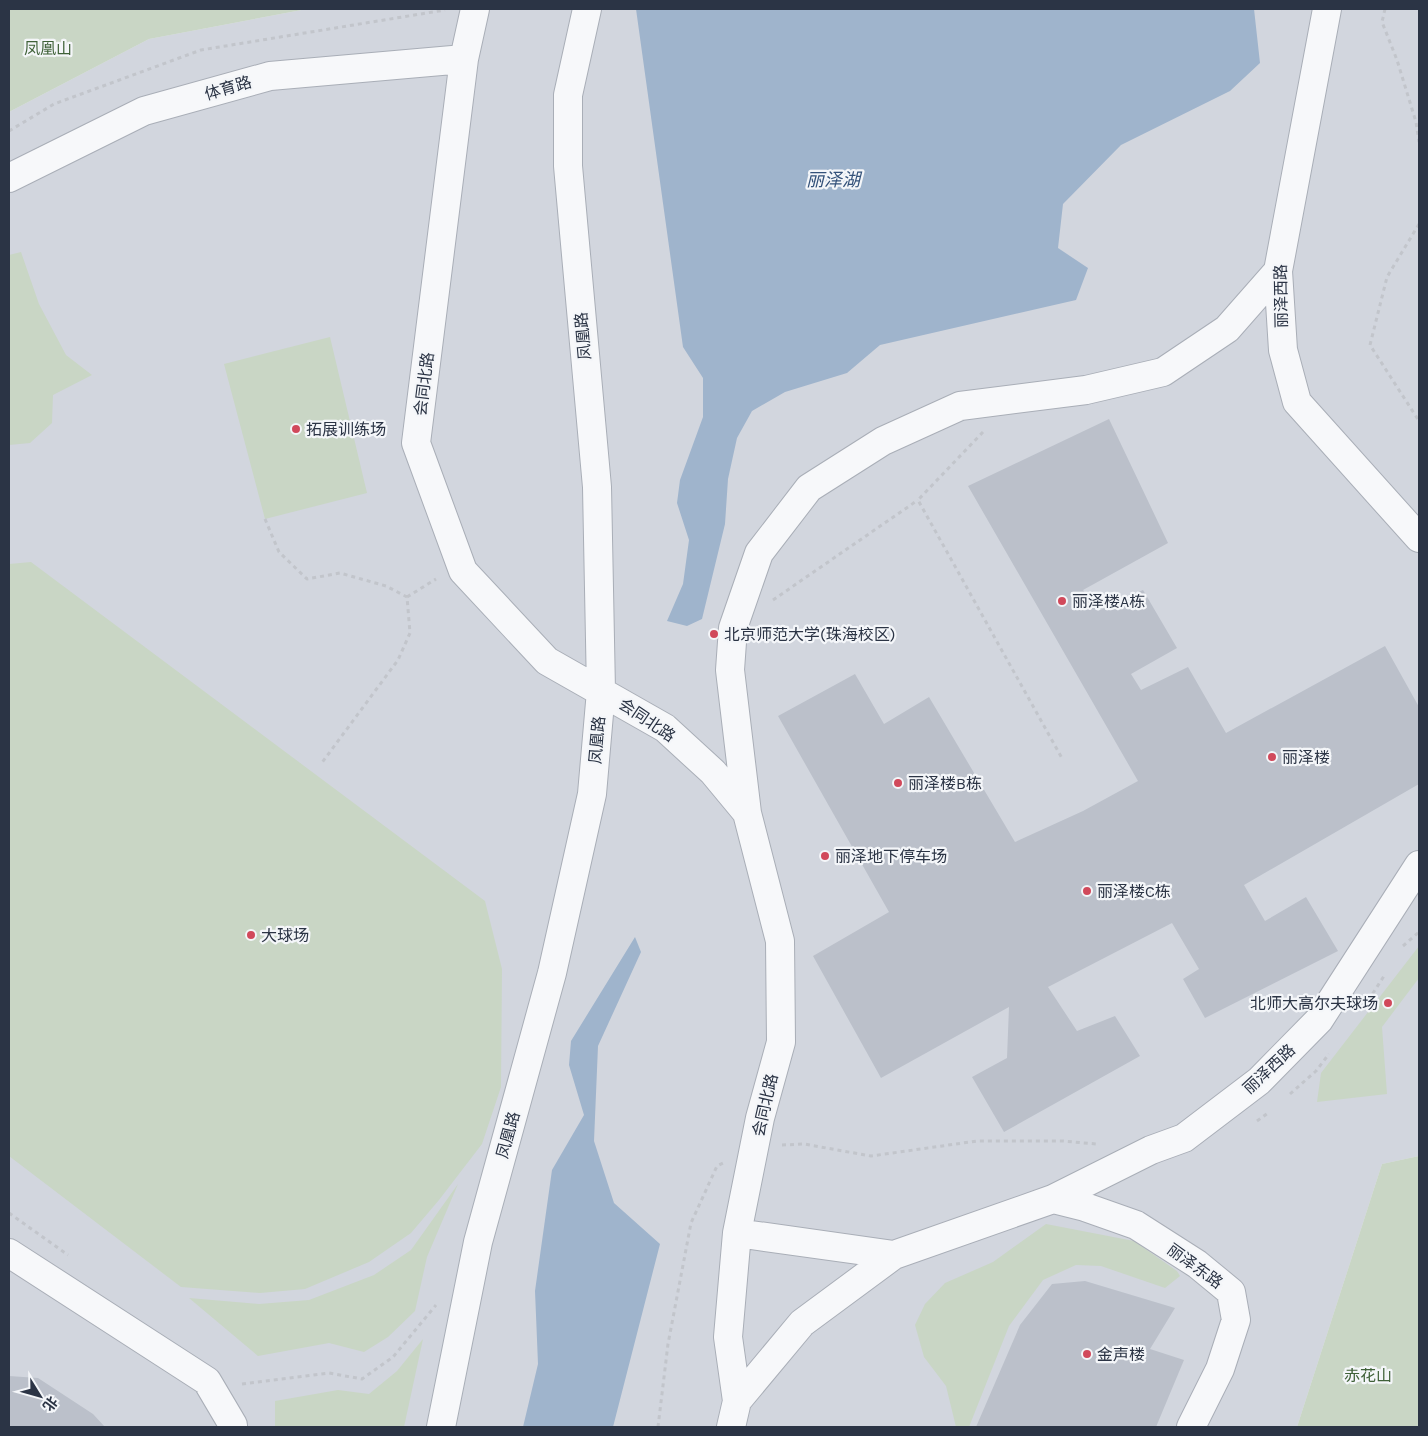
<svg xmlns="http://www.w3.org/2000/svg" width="1428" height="1436" viewBox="0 0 1428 1436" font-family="Karla,'Noto Sans SC',sans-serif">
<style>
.built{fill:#d2d6de}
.green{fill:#c9d6c5}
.water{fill:#9fb4cc}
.building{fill:#bbc0ca}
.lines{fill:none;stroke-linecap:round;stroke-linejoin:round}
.minor-casing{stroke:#a9aeb7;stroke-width:30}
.path{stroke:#c2c5cb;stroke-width:3;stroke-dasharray:4 4;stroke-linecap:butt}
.minor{stroke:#f7f8fa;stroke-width:28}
.poi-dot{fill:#d1495b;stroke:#f4f6f9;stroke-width:2}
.labels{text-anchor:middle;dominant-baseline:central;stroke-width:4.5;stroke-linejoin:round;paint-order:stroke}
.park-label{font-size:16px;fill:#3f6138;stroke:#f4f6f9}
.street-label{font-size:16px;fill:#2b3445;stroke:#f4f6f9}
.poi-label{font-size:16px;fill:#2b3445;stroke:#f4f6f9;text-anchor:start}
.water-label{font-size:18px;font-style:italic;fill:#34527a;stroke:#f4f6f9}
</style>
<rect width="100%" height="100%" fill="#e4e7ec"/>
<path class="built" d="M307 9H1419V1156L1382 1164 1297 1427H9V112L149 39Z"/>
<path class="green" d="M9 9H307L149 39 9 112Z
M21 252 39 304 66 355 92 375 53 395 52 423 30 443 9 445V255Z
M330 337 367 493 265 519 224 364Z
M31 562 485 901 502 969 501 1087 482 1144 439 1200 411 1233 369 1262 305 1289 260 1293 181 1287 9 1156V564Z
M1419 946V978L1382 1027 1387 1094 1317 1102 1321 1073Z
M1419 1156V1427H1297L1382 1164Z
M458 1184 427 1257 415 1311 388 1337 364 1352 329 1343 258 1356 189 1298 259 1304 309 1300 374 1275 411 1250Z
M1046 1224 1134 1241 1177 1271 1180 1276 1165 1288 1101 1266 1076 1265 1043 1280 1009 1326 969 1427H956L946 1386 924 1357 915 1325 925 1304 945 1283 993 1262Z
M423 1339 404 1427H275V1401L338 1390 369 1394 397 1371Z"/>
<path class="water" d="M636 9H1254L1260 63 1230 91 1121 145 1063 204 1058 248 1088 268 1076 300 880 345 847 373 785 392 752 411 737 438 728 479 725 524 702 619 687 626 667 621 683 584 689 540 677 503 680 480 703 417V378L683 347Z
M635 937 641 952 598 1046 594 1141 614 1203 660 1244 613 1427H523L538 1364 535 1291 552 1170 584 1115 569 1065 571 1041Z"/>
<path class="building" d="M1109 419 1168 543 1083 590 1098 611 1143 590 1177 648 1131 674 1141 690 1188 667 1226 733 1385 646 1419 707V784L1244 885 1265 921 1306 897 1338 951 1205 1018 1183 979 1199 969 1172 923 1048 987 1077 1031 1115 1016 1140 1056 1004 1132 972 1077 1007 1058 1009 1007 881 1078 813 956 889 912 778 716 855 674 884 724 929 697 1015 842 1083 811 1138 781 968 486Z
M1085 1281 1175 1308 1150 1349 1184 1360 1156 1427H976L1020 1325 1052 1284Z
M9 1376 38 1378 93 1414 105 1427H9Z"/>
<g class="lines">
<defs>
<path id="minor" d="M475 9 464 59 416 443 463 571 547 661 665 728 713 772 747 813 780 941 781 1042 760 1118 737 1233 728 1337 737 1401 731 1427
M1327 9 1278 271 1283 350 1297 402 1419 538
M9 178 144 111 270 76 464 59
M747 813 730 670 733 628 759 553 809 488 883 441 960 406 1086 390 1163 372 1227 329 1278 271
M1053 1199 1085 1207 1136 1225 1197 1264 1231 1292 1236 1320 1220 1369 1191 1427
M737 1233 894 1255
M9 1253 207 1381 233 1425V1427
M737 1401 802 1323 894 1255 1053 1199 1151 1150 1184 1138 1259 1081 1319 1020 1419 865
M441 1427 478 1242 552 973 592 794 601 691 597 487 568 166V95L587 9"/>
</defs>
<use href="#minor" class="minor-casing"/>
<path class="path" d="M1385 9 1382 22 1397 60 1416 122 1419 142
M9 131 54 104 201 50 445 10
M1419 224 1387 277 1370 345 1419 421
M983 432 918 500 1063 760
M265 519 279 552 307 579 340 573 386 586 407 597 410 633 398 660 321 764
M407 597 436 579
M773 600 918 500
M1403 946 1419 932
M1364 1007 1384 976
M1290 1094 1316 1071 1329 1054
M1257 1121 1268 1113
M782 1145 804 1144 871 1156 977 1141H1063L1096 1144
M9 1213 68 1255
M242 1384 329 1373 362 1379 393 1357 436 1305
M658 1427 668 1344 691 1223 717 1166 723 1163"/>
<use href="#minor" class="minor"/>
</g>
<g class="poi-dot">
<circle cx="296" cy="429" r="5"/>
<circle cx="1062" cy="601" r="5"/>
<circle cx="714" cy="634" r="5"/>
<circle cx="1272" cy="757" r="5"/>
<circle cx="898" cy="783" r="5"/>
<circle cx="825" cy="856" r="5"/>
<circle cx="1087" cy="891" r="5"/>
<circle cx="251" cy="935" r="5"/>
<circle cx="1388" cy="1003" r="5"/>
<circle cx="1087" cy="1354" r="5"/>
</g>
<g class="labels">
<g class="park-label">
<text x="48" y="48">凤凰山</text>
<text x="1368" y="1375">赤花山</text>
</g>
<g class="street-label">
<text transform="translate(228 88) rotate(-16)">体育路</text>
<text transform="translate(1281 296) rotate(-91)">丽泽西路</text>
<text transform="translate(583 336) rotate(-95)">凤凰路</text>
<text transform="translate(424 384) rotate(-83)">会同北路</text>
<text transform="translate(647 720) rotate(34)">会同北路</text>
<text transform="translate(597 740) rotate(-85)">凤凰路</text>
<text transform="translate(1269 1069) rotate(-43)">丽泽西路</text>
<text transform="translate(765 1105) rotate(-77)">会同北路</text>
<text transform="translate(508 1135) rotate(-75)">凤凰路</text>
<text transform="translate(1195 1266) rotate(36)">丽泽东路</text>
</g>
<g class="poi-label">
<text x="306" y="429">拓展训练场</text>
<text x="1072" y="601">丽泽楼A栋</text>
<text x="724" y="634">北京师范大学(珠海校区)</text>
<text x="1282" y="757">丽泽楼</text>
<text x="908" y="783">丽泽楼B栋</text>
<text x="835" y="856">丽泽地下停车场</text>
<text x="1097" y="891">丽泽楼C栋</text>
<text x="261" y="935">大球场</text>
<text x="1378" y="1003" text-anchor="end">北师大高尔夫球场</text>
<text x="1097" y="1354">金声楼</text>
</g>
<g class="water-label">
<text x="833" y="180">丽泽湖</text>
</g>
</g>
<rect width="1428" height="1436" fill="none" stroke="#2b3445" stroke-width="20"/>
<g transform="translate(40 1396) rotate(127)" stroke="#f4f6f9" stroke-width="4" paint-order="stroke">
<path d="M0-4L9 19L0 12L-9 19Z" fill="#2b3445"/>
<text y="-8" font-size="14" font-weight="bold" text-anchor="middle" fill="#2b3445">北</text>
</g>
</svg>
